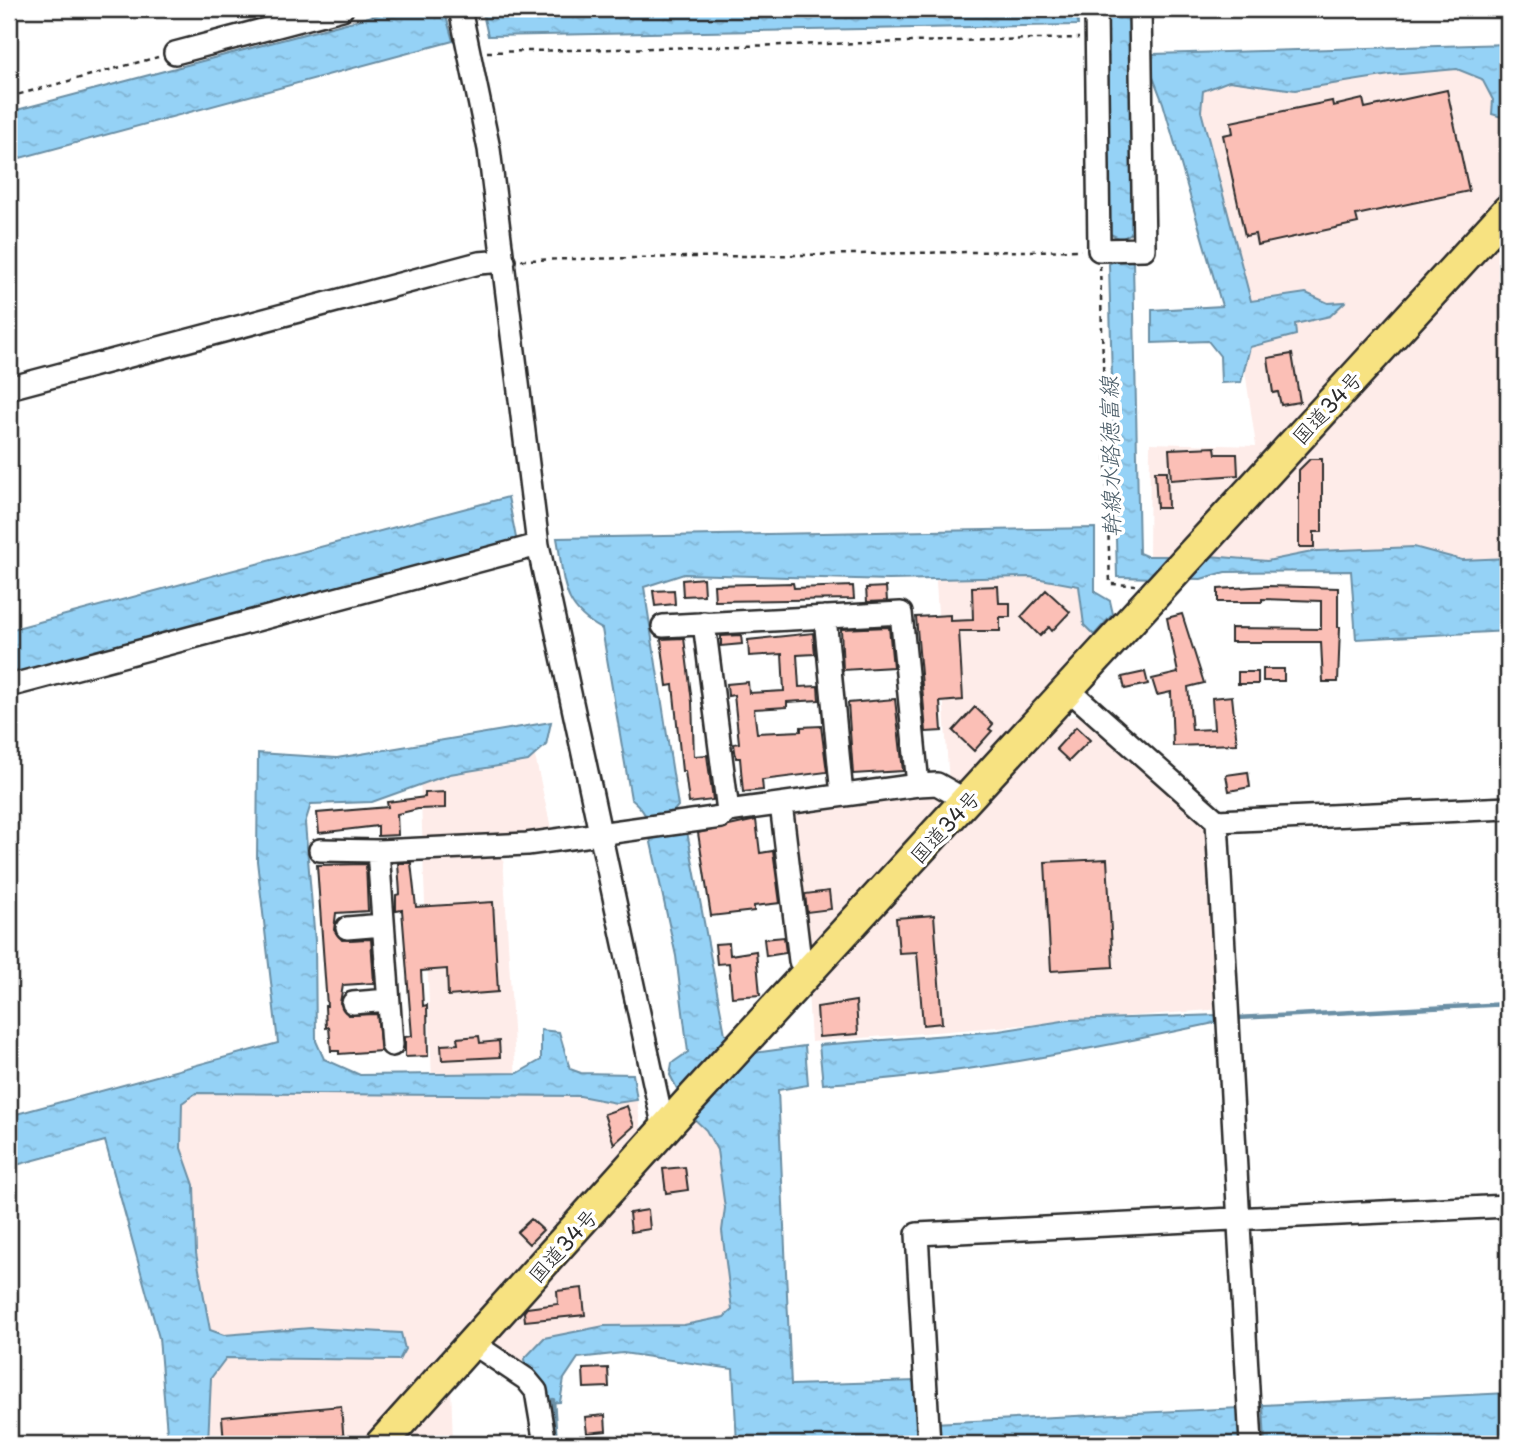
<svg xmlns="http://www.w3.org/2000/svg" width="1517" height="1453" viewBox="0 0 1517 1453" font-family="'Playpen Sans','Klee One',sans-serif">
<style>
.built{fill:#feece9}
.water{fill:url(#water-ripples);stroke:#6b8fa5;stroke-width:2}
.lines{fill:none;stroke-linecap:round;stroke-linejoin:round}
.stream{stroke:#6b8fa5;stroke-width:4.5}
.building{fill:#fbbfb6;stroke:#2b2b2b;stroke-width:2}
.minor-casing{stroke:#2b2b2b;stroke-width:26}
.highway-casing{stroke:#2b2b2b;stroke-width:35}
.path{stroke:#2b2b2b;stroke-width:2.5;stroke-dasharray:5 5;stroke-linecap:butt}
.minor{stroke:#fff;stroke-width:21}
.highway{stroke:#f7e281;stroke-width:30}
.labels{text-anchor:middle;dominant-baseline:central;stroke-width:7;stroke-linejoin:round;paint-order:stroke}
.street-label{font-size:21px;fill:#2b2b2b;stroke:#fff}
.water-label{font-size:23px;font-style:italic;fill:#4b5d68;stroke:#fff}
</style>
<defs>
<pattern id="water-ripples" width="26" height="14" patternUnits="userSpaceOnUse" patternTransform="scale(1.75)"><rect width="26" height="14" fill="#95d2f6"/><path d="M2 4q2-2 4 0t4 0M15 11q2-2 4 0t4 0" fill="none" stroke="#81b4d3"/></pattern>
</defs>
<rect width="100%" height="100%" fill="#fff"/>
<filter id="ink" filterUnits="userSpaceOnUse"><feTurbulence type="fractalNoise" baseFrequency=".0143" numOctaves="2"/><feDisplacementMap in="SourceGraphic" scale="14" xChannelSelector="R" yChannelSelector="G"/><feConvolveMatrix kernelMatrix="1 2 1 2 8 2 1 2 1" color-interpolation-filters="sRGB"/></filter>
<g filter="url(#ink)">
<path class="built" d="M1477 45 1508 103V190L1277 439 1329 426 1508 231V565L1149 561 1150 443 1256 446 1238 323 1153 54Z
M935 567 1089 574 1094 635 803 962 786 811 949 785Z
M1087 715 1212 829 1222 1009 811 1042 808 991 1057 718Z
M534 752 555 846 503 856 516 1081 637 1100 642 1136 448 1343 358 1444H200L157 1092 432 1080 420 777Z
M703 1113 727 1166 742 1326 542 1349 518 1364 492 1339Z
M451 1386 453 1444H395Z"/>
<path class="water" d="M399 9H444L453 41 9 161V112Z
M482 9H1077L1078 25 488 36Z
M1105 9H1130L1135 231 1121 239 1104 231Z
M1508 44V68L1500 76 1508 92V119L1492 114 1493 100 1482 79 1457 69 1390 75 1295 90 1229 81 1203 91 1201 111 1251 301 1306 293 1328 303 1345 302 1330 316 1295 324 1296 335 1250 347 1241 382 1221 383 1220 356 1208 341 1152 343V310L1222 306 1163 103 1153 77V54Z
M1122 256 1133 262 1139 553 1146 556H1210L1267 561 1317 551 1414 547 1462 560 1508 558V631L1356 639 1351 571 1225 572 1201 579 1117 577 1109 264Z
M508 497 517 543 9 676V630Z
M1095 528V592L1110 601 1113 614 1094 635 1084 625 1079 586 1030 577 889 580 684 574 644 587 678 806 672 813 676 827 686 826 725 1034 754 1053 805 1046 808 1085 778 1090 791 1385 916 1381 920 1444H737L733 1369 623 1353 578 1358 564 1379 560 1402 548 1403 542 1382 525 1365 524 1359 544 1338 604 1326 684 1325 724 1317 732 1310 722 1231 725 1208 717 1150 706 1130 691 1116 670 1075 672 1063 688 1052 676 956 650 838C651 821 644 809 631 799L602 629C560 607 565 581 557 538Z
M551 722 546 745 528 761 450 774 372 802 311 804 305 823 315 941 316 1041 324 1059 360 1075 518 1073 541 1060V1030L559 1032 570 1069 581 1073 633 1074 637 1100 616 1103 580 1096 196 1093 182 1103 181 1148 194 1185 196 1253 210 1330 224 1335 311 1328 401 1333 405 1349 399 1360 226 1358 211 1378 208 1444H168L159 1338 105 1141 9 1167V1116L278 1043 257 861 258 753 337 758Z
M1218 1015 1219 1022C1088 1050 957 1076 823 1084L819 1045 999 1031 1069 1020Z
M1508 1393V1443L1265 1444 1263 1405Z
M1239 1408 1241 1444H934L933 1423Z"/>
<g class="lines">
<path class="stream" d="M1236 1018 1508 1004
M553 1400 556 1444"/>
</g>
<path class="building" d="M1447 90 1469 191 1356 215 1358 223 1257 245 1255 234 1245 236 1223 135 1233 133 1231 122 1332 101 1333 106 1363 99 1365 108Z
M1292 354 1300 402 1281 405 1278 392 1273 393 1268 358Z
M1215 447 1216 454H1237L1238 475 1171 480 1169 449Z
M1310 459H1322V532H1314V547H1299V470Z
M1155 471H1167L1168 508H1157Z
M703 578 704 595 683 596 682 580Z
M793 583 794 588 853 586 854 599 715 601 714 585Z
M998 586 999 603H1010V617H1000V631H959L963 700 940 702 942 731 926 732 916 617 950 615V621L973 620 972 587Z
M1268 586 1338 588V627H1340L1338 682H1323L1321 642H1231V628L1321 629V601L1262 599V602H1218V589Z
M886 587 887 601 867 602 866 588Z
M674 590 675 604 655 606 653 591Z
M1046 590 1070 612 1052 631 1049 627 1040 636 1021 617Z
M1182 614 1204 683 1188 687 1192 730 1214 729 1212 698 1232 696 1237 744 1173 746 1171 692 1157 695 1152 679 1178 673 1167 618Z
M889 627 893 667 843 670 841 629Z
M813 633 815 654 797 655 799 687 818 686 819 700 787 702V707L754 709 757 733 801 731V727L821 726 827 772 762 780 763 790 743 792 740 758H736L734 744 739 743 734 695 728 696 727 684 748 682 749 693 784 691 782 654 749 656 748 640Z
M741 635 742 644 721 646V636Z
M684 638 692 702 694 756 707 755 713 800 689 803 685 771H682L673 685 667 686 661 639Z
M1263 669H1284V681H1263Z
M1145 672 1148 684 1125 689 1122 677Z
M1238 672H1258V684H1238Z
M895 699 903 771 853 774 848 703Z
M975 707 993 724 989 729 992 731 974 751 953 731Z
M1076 727 1090 740 1069 761 1056 749Z
M1248 772 1250 787 1229 791 1226 775Z
M445 792V808L418 809 397 814 398 835 378 836V826L319 833 317 813 388 807 387 802 425 797V793Z
M756 820 760 853 773 851 780 903 754 906V911L711 916 698 833Z
M1107 859 1113 967 1051 971 1045 862Z
M398 863H411L416 907 493 902 498 992 448 996 447 969 421 971 423 1006 427 1005 428 1056 405 1057V1037L412 1036 402 910 396 911V895L400 894Z
M366 864 368 911 336 913 334 930 342 940 371 939 374 983 343 985 340 1003 348 1015 377 1014 381 1051 339 1054V1051H331L329 1027 326 1028 325 1006H327L317 865Z
M829 891 831 909 807 912 805 894Z
M934 915 942 1023 923 1025 917 952 899 953 896 918Z
M784 937 786 953 766 956 764 939Z
M729 943 730 955 756 951 760 995 732 997 729 963 717 964 715 944Z
M856 1001 858 1034 819 1037 817 1007Z
M479 1036 480 1043 499 1041 500 1057 442 1060 441 1045 458 1044 457 1038Z
M627 1106 634 1126 614 1144 604 1114Z
M685 1167 688 1190 666 1193 663 1169Z
M648 1210 650 1229 631 1232 629 1213Z
M531 1219 543 1230 529 1244 517 1232Z
M582 1288 585 1315 525 1321 524 1312 527 1308 558 1304 557 1291Z
M608 1368 609 1387 584 1388 583 1369Z
M341 1406 344 1444H224L222 1417Z
M605 1415 606 1431 587 1433 585 1417Z"/>
<g class="lines">
<defs>
<path id="minor" d="M460 9 489 149 538 545 664 1129
M1096 9 1099 250 1144 249 1140 9
M175 53 342 9
M9 388 479 263 504 261
M825 617 842 795
M663 626 901 613 918 785
M9 686 538 545
M1068 689 1217 821 1508 808
M781 804 800 961 810 971
M728 811 918 785 937 784 967 801
M1217 821 1251 1444
M320 850 378 851 527 844 721 817 728 811 704 623
M378 851 392 1045
M347 928 383 925
M353 1003 388 1000
M474 1344 526 1379 536 1391 545 1444
M929 1444 917 1234 1508 1206"/>
<path id="highway" d="M381 1444 684 1107 1508 210"/>
</defs>
<use href="#minor" class="minor-casing"/>
<use href="#highway" class="highway-casing"/>
<path class="path" d="M487 52 1079 38
M9 97 158 57
M521 260 1081 250
M1100 266 1110 584 1135 585"/>
<use href="#minor" class="minor"/>
<use href="#highway" class="highway"/>
</g>
</g>
<g class="labels">
<g class="street-label">
<text transform="translate(1326 407) rotate(-47)">国道34号</text>
<text transform="translate(944 826) rotate(-47)">国道34号</text>
<text transform="translate(562 1245) rotate(-48)">国道34号</text>
</g>
<g class="water-label">
<text transform="translate(1109 457) rotate(-91)">幹線水路徳富線</text>
</g>
</g>
<rect width="1517" height="1453" fill="none" stroke="#fff" stroke-width="35"/>
<rect x="18" y="18" width="1482" height="1418" fill="none" stroke="#2b2b2b" stroke-width="2.5" filter="url(#ink)"/>
</svg>
